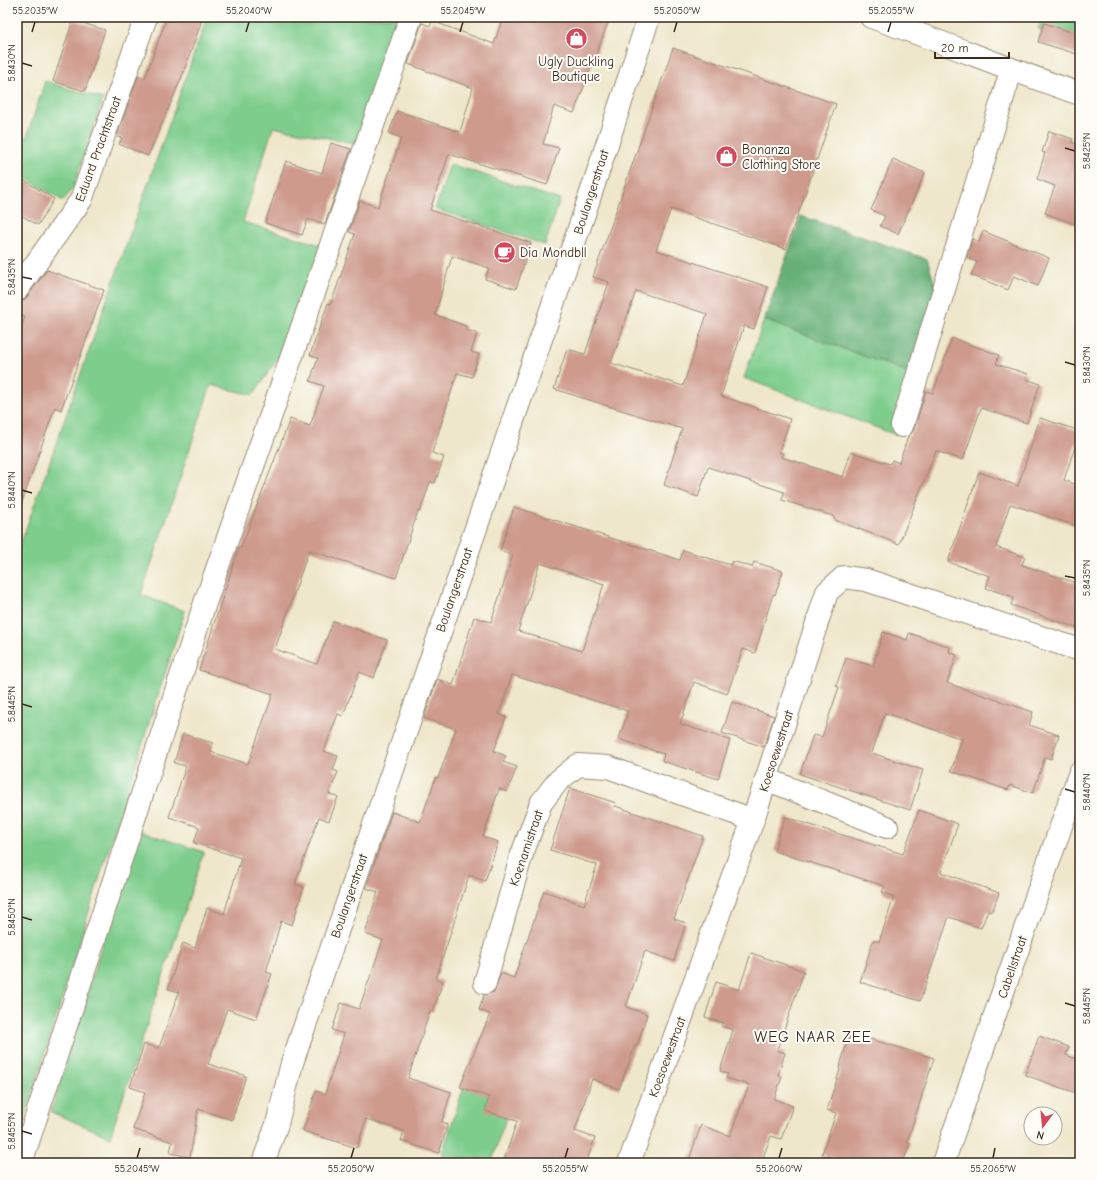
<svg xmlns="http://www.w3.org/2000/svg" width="1097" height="1180" viewBox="0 0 1097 1180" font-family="'Comic Neue',sans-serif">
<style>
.green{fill:#7ecd8d;stroke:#5c7c56}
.forest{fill:#66b078;stroke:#506d4b}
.building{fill:#cd9a8c;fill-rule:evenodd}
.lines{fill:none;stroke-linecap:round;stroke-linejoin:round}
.minor-casing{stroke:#958874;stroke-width:24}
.major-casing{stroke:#958874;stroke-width:24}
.minor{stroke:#fff;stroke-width:22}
.major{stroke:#fff;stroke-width:22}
.ticks{fill:none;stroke:#3b2a1e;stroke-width:1.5}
.labels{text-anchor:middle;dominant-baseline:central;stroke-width:4;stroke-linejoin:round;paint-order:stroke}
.poi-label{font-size:13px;fill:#3b2a1e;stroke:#fdfcf7;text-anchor:start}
.street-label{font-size:13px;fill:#3b2a1e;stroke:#fdfcf7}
.quarter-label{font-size:15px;letter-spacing:1px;fill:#3b2a1e;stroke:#fdfcf7}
.neatline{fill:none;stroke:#3b2a1e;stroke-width:1.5}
.ticks-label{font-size:10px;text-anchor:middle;fill:#3b2a1e}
</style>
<rect width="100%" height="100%" fill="#fdfcf7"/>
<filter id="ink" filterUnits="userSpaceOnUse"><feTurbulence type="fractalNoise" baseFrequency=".025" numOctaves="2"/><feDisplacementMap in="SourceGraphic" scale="8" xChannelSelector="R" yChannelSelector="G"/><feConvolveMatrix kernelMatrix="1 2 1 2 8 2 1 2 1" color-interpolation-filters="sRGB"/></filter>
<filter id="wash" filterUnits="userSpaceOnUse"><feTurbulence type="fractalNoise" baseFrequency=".012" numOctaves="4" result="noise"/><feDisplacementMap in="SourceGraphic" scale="16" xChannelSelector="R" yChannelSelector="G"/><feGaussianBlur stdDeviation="0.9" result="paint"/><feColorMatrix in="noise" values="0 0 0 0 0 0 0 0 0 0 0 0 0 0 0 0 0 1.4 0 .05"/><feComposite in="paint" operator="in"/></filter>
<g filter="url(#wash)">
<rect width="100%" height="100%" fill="#efe7cb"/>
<path class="green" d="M207 17H312L319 20 320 17H404L359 144 273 127 243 222 324 246 291 339 253 395 211 385 141 595 185 611 100 876 17 1143V554Z
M1042 17H1080V43L1038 29Z
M45 81 103 99 73 188 63 201 17 173V167Z
M450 164 560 200 545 245 435 209Z
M764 320 914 374 896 435 744 378Z
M137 830 204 852 110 1137 51 1112Z
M466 1080 513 1097 491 1163H439Z"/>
<path class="forest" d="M801 216 927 259 938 294 914 374 764 320Z"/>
<g id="blocks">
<path class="building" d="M167 17H203L183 74 148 156 119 144 122 138 117 137 138 76 145 78Z
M503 17H610L574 113 554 106 543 144 559 148 547 185 449 154 430 210 531 243 516 289 485 279 489 268 452 256 435 315 466 326 465 330 477 333 471 352 479 354 472 377 457 373 432 453 444 457 435 483 430 482 420 512 418 511 396 578 309 550 275 649 317 664 333 621 387 640 374 678 359 672 343 716 338 714 324 751 338 756 333 770 338 772 329 794 338 797 329 821 319 817 295 884 304 887 292 925 281 921 266 972 272 974 256 1019 227 1009 208 1064 246 1076 232 1120 198 1109 190 1157 170 1153 172 1142 133 1129 145 1092 130 1087 144 1044 159 1048 179 992 168 989 183 943 195 948 207 908 224 914 241 858 194 843 199 827 169 817 186 766 174 763 183 734 213 743 211 752 248 764 273 694 199 670 239 547 241 548 290 419 310 426 324 386 310 381 318 358 310 355 328 303 331 304 355 234 349 232 360 201 378 207 401 138 389 133 397 111 460 132 473 88 408 64 422 23 430 26 432 21 494 44Z
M73 20 105 30 85 91 53 81Z
M1044 23 1080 35V55L1038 42Z
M673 48 836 104 786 249 671 209 656 250 768 287 754 329 744 326 721 396 790 419 779 452 783 453 781 457 843 477 851 452 890 464 892 460 899 463 908 437 914 430 926 391 933 393 952 338 999 355 996 364 1028 374 1026 379 1040 384 1027 423 981 408 963 460 936 451 899 544 835 520 833 516 782 500 784 492 708 467 698 497 664 485 682 429 554 389 567 349 585 354 609 282 593 277ZM636 291 707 314 683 386 611 363Z
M1049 131 1073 139 1071 142 1080 146V226L1045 213 1055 186 1037 179 1045 153 1042 152Z
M331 143 351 149 325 224 308 219 302 235 265 223 286 161 322 173Z
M893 159 925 173 898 234 880 226 885 216 871 210Z
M17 176 54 199 38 225 17 213Z
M983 231 1049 258 1038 286 1014 276 1008 290 971 275 977 262 967 258 972 239 979 242Z
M47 270 104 290 61 410 55 407 20 508 17 507V338L25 317 17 315V302L23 301 27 297Z
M1040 418 1080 431 1064 480 1080 486V527L1010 504 996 547 1025 557 1022 565 1080 584V629L1011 605 1014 597 986 588 990 576 948 562 979 472 1018 486Z
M514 507 680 560 683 550 730 565 732 561 752 567 754 562 783 571 775 595 773 594 755 653 743 649 727 694 694 682 680 724 730 740 718 779 662 761 664 754 619 739 628 711 512 675 499 714 506 717 494 751 506 756 503 762 517 767 507 792 499 789 483 837 498 842 485 881 469 875 436 979 443 981 433 1012 430 1011 408 1078 451 1092 442 1122 448 1124 439 1153 401 1141 404 1131 366 1119 357 1148 303 1131 316 1091 325 1094 344 1034 332 1030 341 1003 359 1009 383 940 365 934 378 892 366 888 392 812 420 822 436 777 438 778 456 729 424 718 437 679 453 685 474 617 491 622 513 555 500 551ZM540 563 604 584 582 651 518 631Z
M883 632 907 640 909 633 950 647 949 652 957 655 947 683 1033 712 1029 725 1059 735 1051 759 1045 757 1033 793 1010 785 1008 790 951 771 962 739 885 713 872 753 923 770 910 810 800 774 813 735 822 737 839 687 836 686 846 658 873 666Z
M732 702 774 716 764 747 722 733Z
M570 788 616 803 615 806 703 836 674 919 686 923 674 961 645 951 626 1007 647 1014 637 1046H635L619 1089 592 1079 575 1131 595 1138 586 1163H503L517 1121 485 1111 489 1097 460 1087 490 1014 479 1010 484 995 494 992 501 973 514 978 544 891 584 905 597 865 550 850Z
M919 810 958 824 941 872 999 893 992 912 988 911 981 928 949 917 920 1001 860 982 873 940 879 942 894 897 882 892 885 886 774 851 785 817 903 854Z
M751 953 804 971 777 1050 785 1053 778 1075 782 1077 774 1099 793 1106 781 1139 771 1136 761 1163H688L701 1125 730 1136 749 1085 726 1078 728 1074 720 1071 733 1030 721 1026 723 1023 705 1017 716 982 739 990Z
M850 1033 934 1058 907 1142 910 1143 903 1163H847L822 1154 836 1113 827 1110 840 1070 839 1069Z
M1039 1036 1069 1047 1066 1055 1080 1060V1081L1076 1093 1025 1075Z"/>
</g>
</g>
<g filter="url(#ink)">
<use href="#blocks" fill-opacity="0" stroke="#958874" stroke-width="1"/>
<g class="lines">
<defs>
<path id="minor" d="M17 290 81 200 146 17
M902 426 1011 71
M766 779 887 827
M485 983 521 857 541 803 558 781 578 765 608 767 753 820
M21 1163 205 603 411 17
M263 1163 277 1124 292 1063 584 214 649 17
M629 1163 753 820 827 592 844 577 866 580 1080 650
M943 1163 1080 772"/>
<path id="major" d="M871 17C941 41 1010 70 1080 94"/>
</defs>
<use href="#minor" class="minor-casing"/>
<use href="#major" class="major-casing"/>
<use href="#minor" class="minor"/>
<use href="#major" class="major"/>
</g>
</g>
<path class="ticks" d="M32 32 35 22M246 32 249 22M460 32 463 22M674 32 677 22M888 32 891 22M22 63 32 66M1065 148 1075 151M22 277 32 279M1065 362 1075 365M22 490 32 493M1065 576 1075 578M22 704 32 707M1065 789 1075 792M22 917 32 920M1065 1003 1075 1006M22 1131 32 1134M137 1158 140 1148M351 1158 354 1148M565 1158 568 1148M779 1158 782 1148M993 1158 995 1148"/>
<defs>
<symbol id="shop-disc" viewBox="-11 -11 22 22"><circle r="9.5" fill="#d1495b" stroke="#fdfcf7"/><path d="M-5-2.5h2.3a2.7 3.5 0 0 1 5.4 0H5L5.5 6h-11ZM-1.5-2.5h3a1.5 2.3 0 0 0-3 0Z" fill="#fff"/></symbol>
<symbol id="cafe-disc" viewBox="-11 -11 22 22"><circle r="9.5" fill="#d1495b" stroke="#fdfcf7"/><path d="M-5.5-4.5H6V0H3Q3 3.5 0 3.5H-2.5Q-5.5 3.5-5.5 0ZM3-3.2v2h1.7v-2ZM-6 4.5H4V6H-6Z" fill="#fff"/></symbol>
</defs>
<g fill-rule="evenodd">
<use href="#shop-disc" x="564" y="26" width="25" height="25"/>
<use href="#shop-disc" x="714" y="144" width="25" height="25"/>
<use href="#cafe-disc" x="492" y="240" width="25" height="25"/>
</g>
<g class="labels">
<g class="poi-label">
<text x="576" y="61" text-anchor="middle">Ugly Duckling<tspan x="576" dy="15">Boutique</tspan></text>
<text x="742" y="149">Bonanza<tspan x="742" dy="15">Clothing Store</tspan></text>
<text x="520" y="252">Dia Mondbll</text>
</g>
<g class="street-label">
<text transform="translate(98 149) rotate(-70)">Eduard Prachtstraat</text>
<text transform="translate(591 192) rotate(-72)">Boulangerstraat</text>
<text transform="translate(454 590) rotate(-71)">Boulangerstraat</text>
<text transform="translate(776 751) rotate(-72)">Koesoewestraat</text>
<text transform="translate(526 848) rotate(-71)">Koenamistraat</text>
<text transform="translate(349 896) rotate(-71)">Boulangerstraat</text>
<text transform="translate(1012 967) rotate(-71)">Cabellstraat</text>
<text transform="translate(667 1057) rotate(-70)">Koesoewestraat</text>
</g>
<g class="quarter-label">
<text x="813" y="1037">WEG NAAR ZEE</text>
</g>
</g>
<rect width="1097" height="1180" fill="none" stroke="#fdfcf7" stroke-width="44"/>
<g transform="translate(1043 1126) rotate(196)"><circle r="19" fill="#fdfcf7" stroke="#afa8a0"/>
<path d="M0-3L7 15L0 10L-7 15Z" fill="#d1495b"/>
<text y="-6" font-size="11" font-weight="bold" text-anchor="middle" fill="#3b2a1e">N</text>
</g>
<path d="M935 52v6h74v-6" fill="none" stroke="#3b2a1e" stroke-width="2"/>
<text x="941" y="52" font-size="12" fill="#3b2a1e" stroke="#fdfcf7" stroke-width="3" paint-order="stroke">20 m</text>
<rect x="22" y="22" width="1053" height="1136" class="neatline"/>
<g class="ticks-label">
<text x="35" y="14">55.2035°W</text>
<text x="249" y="14">55.2040°W</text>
<text x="463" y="14">55.2045°W</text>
<text x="677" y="14">55.2050°W</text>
<text x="891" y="14">55.2055°W</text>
<text transform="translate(11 63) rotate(-90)" y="4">5.8430°N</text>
<text transform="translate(1086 151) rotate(-90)" y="4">5.8425°N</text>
<text transform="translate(11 277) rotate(-90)" y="4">5.8435°N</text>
<text transform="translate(1086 365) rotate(-90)" y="4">5.8430°N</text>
<text transform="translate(11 490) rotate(-90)" y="4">5.8440°N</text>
<text transform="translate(1086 578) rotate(-90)" y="4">5.8435°N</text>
<text transform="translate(11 704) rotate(-90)" y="4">5.8445°N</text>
<text transform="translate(1086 792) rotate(-90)" y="4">5.8440°N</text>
<text transform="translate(11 917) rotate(-90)" y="4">5.8450°N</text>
<text transform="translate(1086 1006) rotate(-90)" y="4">5.8445°N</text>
<text transform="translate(11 1131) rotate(-90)" y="4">5.8455°N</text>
<text x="137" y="1172">55.2045°W</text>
<text x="351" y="1172">55.2050°W</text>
<text x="565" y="1172">55.2055°W</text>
<text x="779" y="1172">55.2060°W</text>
<text x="993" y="1172">55.2065°W</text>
</g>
</svg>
